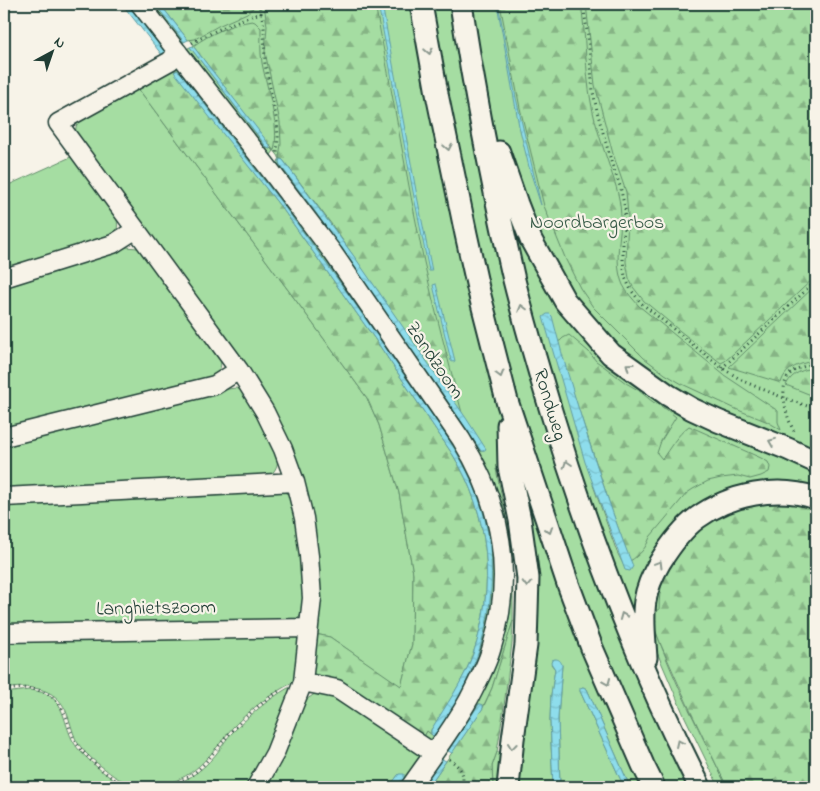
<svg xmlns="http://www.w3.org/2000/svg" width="820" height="791" viewBox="0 0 820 791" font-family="'Indie Flower',sans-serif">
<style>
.green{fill:#a5dda2;stroke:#628d6b;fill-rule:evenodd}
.forest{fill:url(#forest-firs);stroke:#628d6b}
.water{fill:url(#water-waves);stroke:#629da2}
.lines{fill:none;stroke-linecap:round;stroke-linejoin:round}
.minor-casing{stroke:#1f3d34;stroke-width:21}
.major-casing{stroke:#1f3d34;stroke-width:25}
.path{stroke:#1f3d34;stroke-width:3;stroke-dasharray:1 4;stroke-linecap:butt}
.minor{stroke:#f7f3e8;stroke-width:18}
.major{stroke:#f7f3e8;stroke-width:21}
.oneway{stroke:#8b988e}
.labels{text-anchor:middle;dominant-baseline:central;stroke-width:4.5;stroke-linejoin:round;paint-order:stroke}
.park-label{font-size:20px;fill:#3a5d4a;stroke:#f7f3e8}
.street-label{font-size:20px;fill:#1f3d34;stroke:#f7f3e8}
</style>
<defs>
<pattern id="forest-firs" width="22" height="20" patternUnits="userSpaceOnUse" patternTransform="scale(1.25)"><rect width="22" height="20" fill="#a5dda2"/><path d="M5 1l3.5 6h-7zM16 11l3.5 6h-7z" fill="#86b485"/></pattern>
<pattern id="water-waves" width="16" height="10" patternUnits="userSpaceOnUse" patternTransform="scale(1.25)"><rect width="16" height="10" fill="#8eddec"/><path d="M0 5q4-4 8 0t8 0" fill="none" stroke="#7abfcb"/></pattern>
</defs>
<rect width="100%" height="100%" fill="#f7f3e8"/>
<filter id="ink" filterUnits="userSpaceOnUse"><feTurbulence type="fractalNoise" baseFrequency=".02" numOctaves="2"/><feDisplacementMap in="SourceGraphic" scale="10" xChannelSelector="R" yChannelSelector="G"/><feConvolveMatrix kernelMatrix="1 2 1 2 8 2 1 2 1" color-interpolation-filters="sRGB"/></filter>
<g filter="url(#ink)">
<path class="green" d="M146 4H155L184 42 177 44Z
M163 4H816V787L655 629C674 683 702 735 727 787H719L683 713 656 650 638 615 688 787H665C626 705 591 621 560 536L547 555 563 599 644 787H630L587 689 583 687 581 688 580 691 624 787H560L558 718 562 665 551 664 555 669 551 695 550 720 553 787H512L522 595 502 787H493L492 766 497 752H500C506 708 516 664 517 620 517 592 516 564 512 536 509 514 506 490 496 469L510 536 513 594V621L492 688 483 707V705L479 704 446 754 440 749 495 651 496 502 277 169V164L280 158ZM279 160 483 451H481L476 444 446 399 316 213 280 165ZM601 473 632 559 630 561 633 566 626 570 617 552 593 485Z
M190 47 267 148 270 149 271 148 274 151 271 155 267 157 183 51Z
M181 62 222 114 451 431 486 501 499 579 486 652 436 742 422 740 427 731 433 736 451 712 470 673 478 656 483 637 487 617 490 598 491 555 485 521 474 486 454 448 389 351 316 249 181 73 177 70 174 72 172 68Z
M137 87 303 310 367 398 379 425 399 493 413 573 412 644 401 687 330 637 315 634 292 457 75 137 76 127 79 118Z
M73 156 115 213C118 222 119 228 114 236L4 273V187Z
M127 247 137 248 143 252 220 357C222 366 220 371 214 378L4 431V286Z
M236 388 246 392 278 456C278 465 276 471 268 477L4 490V444L228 389Z
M283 491 290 496 292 499 304 569 303 611 300 616 294 621 4 627V503Z
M302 635 294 682C270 694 252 708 233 727 225 736 218 747 209 756 185 783 159 791 124 781 117 779 111 774 105 769 94 761 83 752 76 740 72 731 70 720 66 711 55 686 27 685 4 689V639Z
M288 688H292L284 714 250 787H169C190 780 207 767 220 749 224 743 227 738 232 733 249 716 267 700 288 688Z
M29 690C71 693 59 727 79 750 89 761 100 770 111 778 116 781 120 783 124 787H4V693Z
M316 693 334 694 420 753 422 763 405 787H398L404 779 399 774 389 787H263L300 704Z"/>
<path class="forest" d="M160 4H255L253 8 247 13 218 26 195 39 188 40Z
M264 4H375C392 90 406 176 424 262 435 312 449 363 462 413L332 225 283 160 279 158 281 144 280 122 265 52 267 26Z
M500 4H581C586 36 585 70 591 102 595 125 603 147 610 168 613 177 616 185 618 194 620 202 621 212 621 220 620 241 614 264 623 285 627 293 633 299 639 306L724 375 778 411V422L781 430 768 422 738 410 682 384 665 374 644 358 593 307 580 288 566 260 544 206 520 108Z
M586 4H816V276L733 354 725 361 721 363 680 331 644 301 633 287 629 278 626 262 628 217 627 203 626 192 613 154 595 85Z
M252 21 255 22 261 28C261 39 260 51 262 63 267 89 280 125 274 151L193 46C210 34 231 24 252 21Z
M172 68 284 211 377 342 453 455C490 514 496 588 473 654 463 681 447 706 431 730V734L427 731 422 740 320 681 309 669 315 634 330 637 401 686 412 644 413 573 399 493 379 425 367 398 303 310 137 87Z
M816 285V360C801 364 786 366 781 383L729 367Z
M569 335 589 352 596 361 602 365 626 383 638 390 653 402 666 409 676 417 661 441 657 453 662 459C670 448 677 435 689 426L761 458 768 462 770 467 769 472 761 476 750 479 738 476 721 478 708 481 693 489 687 493 650 537C646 548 640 555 630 561L611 508 567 374 558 341H560L563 338Z
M816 367V397L786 385C793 372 803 370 816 367Z
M782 501 816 507V787H727L690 710 661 645 655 629 654 612 656 610H659C659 587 663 578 674 559 677 553 680 547 684 542 711 514 745 505 782 501Z
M513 621 512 643 504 706 497 752 492 766 493 787H428L483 708 492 688Z"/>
<path class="water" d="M122 4H128L166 53 162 55Z
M155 4H160L188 40 184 42Z
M378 4H382L417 196 432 271H429L414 197Z
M497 4H498L516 98 541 205 530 171 519 126Z
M193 46 266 140 270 146V149L267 148 262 141 190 47Z
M177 70 181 73C214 117 248 159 281 202 324 259 365 317 405 376 431 415 463 453 479 499 498 553 495 616 472 669 465 686 447 726 433 736L431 734V730C446 705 463 682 473 654 496 588 490 514 453 455L377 342 284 211 174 72Z
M280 159 283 160 356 259 466 418 486 449 483 451H481L446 399 316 213 280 165 279 162Z
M436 284 455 361 453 362 451 361 433 285Z
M547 314H550L552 316C564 364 579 410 594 457 606 493 618 530 633 566L632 568 630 571 625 570 585 462 543 317Z
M555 659C559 659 561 661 562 665L558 718 560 787H553L550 720 551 695 555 669 551 663 552 660Z
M583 687 587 689 630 787H624L580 691V688Z
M479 704H481L483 705V708L452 753 448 751Z
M442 759 446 761 428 787H423Z
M399 774H404V779L398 787H389Z"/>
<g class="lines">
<defs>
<path id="minor" d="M140 4 267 166 333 253 461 439C502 504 515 576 491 650 486 667 477 683 469 699 452 730 430 758 410 787
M178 52 170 61 58 123 239 370 265 412 283 449 295 482 304 518 309 556 312 598 303 682 275 753 256 787
M4 278 113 244 135 230
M4 437 215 385 239 370
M4 497 295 482
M4 633 308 628
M303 682 337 689 433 753"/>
<path id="major" d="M421 4 438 99 466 234 478 288 507 401 568 584 592 648 643 765 654 787
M461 4C475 96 493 188 514 280 525 324 538 368 551 411 590 540 639 667 700 787
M499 152 517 204 531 240 565 301 611 354 668 395 692 409 718 421 788 449 816 462
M508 425 509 467 520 520 528 578 526 645 513 739 508 787
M646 658C645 639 642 620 645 601 647 587 653 574 660 562 670 546 681 530 697 518 730 494 777 485 816 498"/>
</defs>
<use href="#minor" class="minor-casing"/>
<use href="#major" class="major-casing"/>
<path class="path" d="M583 4 588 37 593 92 598 115 612 164 620 186 625 209 623 243V260L625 277 631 290 641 303 722 368 745 382 784 398 816 409
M261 13 264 26 265 64 277 122 278 137 277 153
M192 43C214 31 237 20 261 13L259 4
M722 368 816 281
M794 431C786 418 778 385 790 374 797 367 807 366 816 363
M4 691C26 685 53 688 64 712 69 722 70 734 77 744 84 755 111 780 124 784 126 784 129 784 131 784 140 785 149 787 158 787
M449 759C461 768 465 772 462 787
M159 787C200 780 206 759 231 732 246 716 262 702 281 690"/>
<use href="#minor" class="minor"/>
<use href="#major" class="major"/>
</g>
<defs><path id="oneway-chevron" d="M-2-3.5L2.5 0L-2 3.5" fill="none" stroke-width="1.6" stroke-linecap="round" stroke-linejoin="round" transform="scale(1.25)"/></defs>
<g class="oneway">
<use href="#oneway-chevron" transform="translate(429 51) rotate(79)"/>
<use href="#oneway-chevron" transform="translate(448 147) rotate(79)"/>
<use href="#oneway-chevron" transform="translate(522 308) rotate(-105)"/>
<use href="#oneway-chevron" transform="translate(629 366) rotate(-144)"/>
<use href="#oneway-chevron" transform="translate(500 374) rotate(75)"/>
<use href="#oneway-chevron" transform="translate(772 442) rotate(-158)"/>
<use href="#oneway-chevron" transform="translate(567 464) rotate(-108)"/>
<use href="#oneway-chevron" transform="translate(549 530) rotate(71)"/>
<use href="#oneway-chevron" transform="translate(659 564) rotate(-59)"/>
<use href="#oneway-chevron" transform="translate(527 584) rotate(91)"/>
<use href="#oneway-chevron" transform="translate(623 616) rotate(-112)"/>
<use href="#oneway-chevron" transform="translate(607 682) rotate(67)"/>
<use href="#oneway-chevron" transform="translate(679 743) rotate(-115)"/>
<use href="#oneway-chevron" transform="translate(512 746) rotate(97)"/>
</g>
</g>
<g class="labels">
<g class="park-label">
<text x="597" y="223">Noordbargerbos</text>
</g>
<g class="street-label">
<text transform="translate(434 361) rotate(56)">Zandzoom</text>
<text transform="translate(549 405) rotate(73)">Rondweg</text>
<text transform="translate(156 609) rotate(-1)">Langhietszoom</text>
</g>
</g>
<rect width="820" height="791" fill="none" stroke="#f7f3e8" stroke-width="20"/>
<rect x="10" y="10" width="800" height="771" fill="none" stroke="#1f3d34" stroke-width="2" filter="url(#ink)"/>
<g transform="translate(52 52) rotate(40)" stroke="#f7f3e8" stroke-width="4" paint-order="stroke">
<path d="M0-4L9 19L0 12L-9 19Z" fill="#1f3d34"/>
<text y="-8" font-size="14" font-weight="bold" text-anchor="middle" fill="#1f3d34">N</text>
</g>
</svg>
